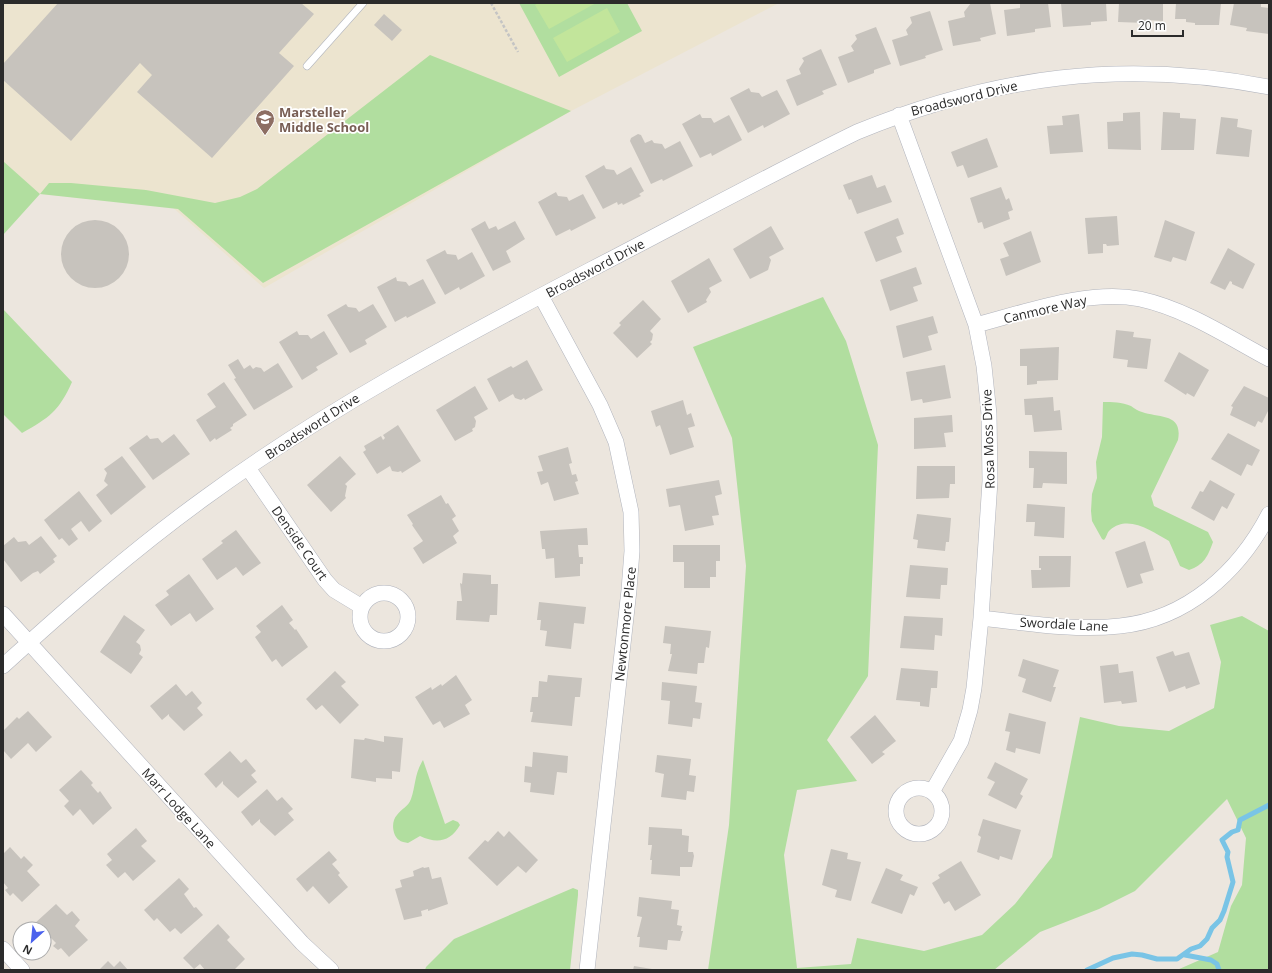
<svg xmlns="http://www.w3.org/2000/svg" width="1272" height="973" viewBox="0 0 1272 973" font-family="'Open Sans',sans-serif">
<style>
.education{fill:#ece4cf}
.green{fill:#b1de9f}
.pitch{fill:#c2e59b}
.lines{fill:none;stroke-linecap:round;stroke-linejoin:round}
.stream{stroke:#79c4e6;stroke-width:5}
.building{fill:#c7c3bd}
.lane-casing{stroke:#b1b4bd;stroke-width:8}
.street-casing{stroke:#b1b4bd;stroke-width:16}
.path{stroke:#c4c4c4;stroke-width:2.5;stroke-dasharray:3 2;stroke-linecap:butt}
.lane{stroke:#fff;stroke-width:7}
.street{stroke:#fff;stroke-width:15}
.labels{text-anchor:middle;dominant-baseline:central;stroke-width:3.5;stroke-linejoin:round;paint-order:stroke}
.street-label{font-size:13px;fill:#2b2b2b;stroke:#fff}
.education-label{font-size:13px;font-weight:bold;fill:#785e54;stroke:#fff;text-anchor:start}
</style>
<rect width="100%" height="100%" fill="#ece6de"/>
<path class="education" d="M3 3H779L571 111 264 288 171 206 40 194 3 161Z"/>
<path class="green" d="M519 3H627L642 31 559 77Z
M430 55 571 111 263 283 178 209 40 194 3 235V161L40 194 49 183H71L146 190 215 203 240 197 257 189Z
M823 297 846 341 878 445 868 676 827 740 857 781 797 790 784 855 797 968 851 964 857 938 924 951 982 935 1015 904 1052 857 1080 717 1119 726 1169 731 1214 708 1221 662 1210 625 1242 616 1269 631V970H1177L1218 952 1231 906 1242 885 1246 838 1227 799 1135 891 1099 909 1040 932 994 970H708L729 825 746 566 732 438 693 347Z
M3 309 72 382C59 411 49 418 22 433L3 414Z
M1103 402C1112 402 1122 402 1131 406 1134 408 1138 411 1142 412 1159 418 1183 413 1178 440L1151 496 1154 506 1208 532 1213 542C1208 556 1204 565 1189 570L1180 566 1169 541C1152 532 1129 514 1110 530 1107 532 1107 537 1104 540L1102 539 1092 521 1091 511 1092 494 1097 478 1096 462 1102 437Z
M423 760 445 824 453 820 458 822 460 825C450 842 437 844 420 836L408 843C405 842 401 842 399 840 392 835 391 821 397 815 402 808 408 807 411 799 416 785 414 775 423 760Z
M573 888 578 890V895L570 970H425L426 967 454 939Z"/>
<path class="pitch" d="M538 3H596L549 29 535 5Z
M607 8 620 32 567 62 553 38Z"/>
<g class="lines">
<path class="stream" d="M1185 955 1211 960 1217 964 1219 970
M1087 970 1113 958 1132 954 1142 955 1157 959H1177L1191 949 1200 946 1207 939 1212 928 1220 920 1224 911 1233 882 1227 857 1228 852 1222 840 1232 832 1238 830 1240 820 1269 805"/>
</g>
<path class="building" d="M58 3H301L314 14 279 53 294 66 212 158 137 92 152 75 140 63 71 141 3 80V64Z
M971 3H990L996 34 980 38 981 41 953 46 948 21 965 17 964 12Z
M1020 3H1048L1051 27 1035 29V32L1007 36 1004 10 1020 8Z
M1061 3H1106L1107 21 1091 22V25L1063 27Z
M1119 3H1163V21L1146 20V23L1118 22Z
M1176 3H1221L1219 25H1195V23L1186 22V19H1175Z
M1234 3H1261V7L1269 8V34L1246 31 1247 28 1230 25Z
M930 11 943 50 925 56 926 58 900 66 892 40 908 35 906 30 912 23 910 17Z
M384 14 402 30 392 41 374 25Z
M876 27 891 64 874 70V73L848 83 838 57 854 51 851 46 857 39 855 35Z
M821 49 837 85 822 91 824 94 797 106 786 80 801 74 799 69 804 61 802 58Z
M749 88 751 92 759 93 762 97 777 90 790 114 764 128 763 125 748 133 730 98Z
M1140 112 1141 150 1108 149 1107 122 1123 121V113Z
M1163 112 1180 113V118L1196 119 1194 150H1161Z
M700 114 702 118H711L714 123 729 115 742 140 712 156 711 153 700 158 682 124Z
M1079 114 1083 152 1050 154 1047 126 1063 125 1062 116Z
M1221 117 1238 119 1237 127 1252 130 1249 157 1216 154Z
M638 134 641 135 645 143 652 140 654 143 662 144 665 149 680 141 693 166 663 181 662 179 651 184 630 141 631 138Z
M987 138 998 167 968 178 963 165 957 167 951 152Z
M604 165 606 169 614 170 617 175 631 167 644 191 639 194 641 196 623 205 622 203 618 205 617 202 603 209 585 176Z
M872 175 877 188 885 185 892 202 857 214 851 199 849 200 843 185Z
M1001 187 1006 200 1009 198 1013 210 1008 212 1010 219 984 229 982 222 978 223 970 198Z
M556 192 558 196 567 197 569 201 583 194 596 218 571 231 570 229 556 236 538 202Z
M1117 216 1119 245 1107 246 1106 244H1103V253L1088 254 1085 218Z
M898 218 904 234 896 237 902 252 876 262 864 232Z
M61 254a34 34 0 1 1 68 0a34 34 0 1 1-68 0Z
M1165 220 1195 232 1186 261 1173 257 1171 262 1154 257Z
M485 221 489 229 496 226 498 230 515 221 525 239 506 251 511 262 493 271 471 229Z
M771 226 784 249 769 257 771 260 768 270 750 279 733 249Z
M1031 231 1041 262 1006 276 1000 259 1009 256 1003 243Z
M1228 248 1255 264 1243 289 1232 284V282L1230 281 1225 290 1210 283Z
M445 250 447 254 456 255 458 260 472 252 485 276 460 290 459 287 445 295 426 260Z
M709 258 722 281 709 288 711 292 706 300 707 302 688 313 671 281Z
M916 267 922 284 913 287 918 301 890 311 880 280Z
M396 277 397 281 406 282 409 286 423 279 436 303 407 318 406 316 395 322 377 287Z
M643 300 661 319 650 331 653 334 652 340 650 342 652 344 637 358 613 333 621 325 619 323Z
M346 304 348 307 356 308 359 312 373 304 387 327 365 340 367 344 350 353 327 315Z
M933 316 938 333 928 336 932 350 903 358 896 326Z
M1116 330 1134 332 1133 337 1151 339 1147 369 1127 367 1128 360 1113 358Z
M297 331 299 335H308L311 339 324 331 338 354 316 367 318 370 302 380 279 342Z
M1059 347 1058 380 1037 381V384L1027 385V366H1020V349Z
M1179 352 1209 370 1194 397 1187 393 1186 395 1164 381Z
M238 359 244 369 250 365 253 369 256 367 261 368 264 372 278 363 293 387 254 410 234 379 236 378 228 365Z
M527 360 543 390 525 400 524 398 521 400 515 398 513 394 499 402 487 379 511 366 513 368Z
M945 365 951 398 923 403 922 399 911 401 906 372Z
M224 382 247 415 233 424V426L230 428 232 430 216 440 215 438 210 442 196 420 216 407 207 394Z
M475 386 488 409 474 417 476 421 475 427 472 429 473 431 455 441 436 410Z
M1244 386 1269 398V409L1262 423 1258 421 1255 427 1230 415 1233 407 1231 406Z
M1053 397 1054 411 1060 410 1062 430 1034 432 1032 415H1025L1024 399Z
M683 400 687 415 691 413 695 426 688 428 694 447 670 455 660 425 656 427 651 411Z
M952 415 953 432 944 433 946 447 914 449V418Z
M398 425 421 461 402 473 401 471 398 472 392 471 390 466 377 474 363 452 366 450 364 446 381 436 383 440 385 438 383 435Z
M1228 433 1260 450 1252 466 1247 464 1241 476 1211 459Z
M174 434 190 454 153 480 129 448 147 435 150 439 158 438 162 443Z
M568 447 572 463 569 464 572 475 576 474 578 481 575 482 579 494 554 501 548 482 541 485 537 472 543 471 538 456Z
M1029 451 1067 452V484L1043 483 1042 488H1033L1034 468H1029Z
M122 456 146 487 111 515 96 495 108 485 104 481 107 473 104 469Z
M340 456 356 474 345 484 347 486 345 496 346 498 331 512 307 485Z
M917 466H955V484H950L949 498 916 499Z
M719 480 722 494 715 496 719 515 712 516 714 525 685 531 680 505 669 507 666 489Z
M1210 480 1235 494 1227 509 1222 506 1214 521 1191 508 1200 491 1203 492Z
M79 491 102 521 89 532 81 521 71 529 78 539 69 546 62 538 59 540 44 520Z
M441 495 446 504 448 503 456 516 452 519 459 531 453 536 457 543 423 564 413 548 423 541 412 525 413 524 407 515Z
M1027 504 1065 507 1064 538 1034 536 1035 522H1026Z
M917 514 951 518 949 542H946L945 551 917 548 918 540 913 539Z
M587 528 588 545H578L579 557H583V564H580V576L555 578 554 558 546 559 545 549H542L540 531Z
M236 530 261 563 243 576 236 567 217 580 202 559 223 543 221 541Z
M41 536 57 556 53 559 55 562 40 574 38 571 33 573 21 582 3 559V546L14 537 18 542 26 541 29 545Z
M1145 541 1154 570 1140 574 1143 583 1127 588 1115 552Z
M673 545H720V561H716V577H710V588H684V562H673Z
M1039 556H1071L1070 587 1032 588 1031 570H1041V568H1039Z
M910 565 948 568 947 585H941L940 599 906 597Z
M463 573 491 575V584H498L497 615H490L489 622 456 620 457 601H462L460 583 462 584Z
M189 574 214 609 196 622 190 613 171 626 155 605 169 595 166 591Z
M539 602 586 607 584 624 574 623 571 649 545 646 547 631 540 630 541 620H537Z
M282 605 293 620 289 623 295 630 296 629 308 647 282 667 276 659 272 662 255 637 261 632 256 626Z
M124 615 145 630 136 642 140 645 141 650 139 654 143 657 131 674 100 652Z
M904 616 943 618 942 636 935 635 934 650 900 648Z
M665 626 711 631 709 648 706 647 704 663H698L697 674 668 671 672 654H670L671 644 663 643Z
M1173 651 1175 656 1189 652 1200 684 1186 689 1185 686 1169 692 1156 657Z
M1023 659 1059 670 1053 687H1056L1051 702 1022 692 1026 679 1018 676Z
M1118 664 1119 673 1133 671 1137 702 1122 704 1121 701 1104 703 1100 666Z
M901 668 938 671 937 688H931L929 707 920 706V702L896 700Z
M335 671 346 682 341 686 359 705 340 724 322 705 316 710 306 699Z
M456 675 472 700 465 705 470 714 444 728 440 721 433 725 415 697 431 687 432 690 441 684 442 686Z
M548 675 582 678 580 697H575L572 726 531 722 533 712H530L532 697H538L539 681 547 682Z
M662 682 697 686 695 702 702 703 700 719 693 718 692 727 668 724 670 701 661 700Z
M176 684 186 696 192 691 202 703 197 708 203 715 184 731 169 716V714L162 720 150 706Z
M28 711 52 737 36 752 28 743 11 759 3 750V731L17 717 19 719Z
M1009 713 1046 722 1040 754 1016 748 1015 753 1006 750 1010 732 1005 731Z
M875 715 896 741 882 752 885 754 872 764 850 737Z
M384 736 403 738 400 772 392 771V779L376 778V782L351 778 354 739 364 740 365 738 384 742Z
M230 751 241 763 246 759 256 771 251 775 257 782 238 798 223 784V781L216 788 204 774Z
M533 752 568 756 567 773 557 772 554 795 530 792 531 783 524 782 525 766 532 767Z
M657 755 691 759 689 775 696 776 694 792 687 791 686 800 661 797 664 774 655 772Z
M995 762 1028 779 1020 794 1023 796 1016 809 988 795 995 782 987 778Z
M81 770 93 783 91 785 98 793 100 791 112 808 93 825 80 809 73 816 64 806 69 801 59 790Z
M267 789 277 801 282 797 293 809 288 813 294 820 275 836 260 822V819L252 826 241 812Z
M983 819 1021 830 1012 860 1000 856 999 860 977 852 981 837 978 835Z
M649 827 682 829V835L689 836 688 852H693L694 856 692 867H680V876L651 874 652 860H650L652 845H648Z
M136 828 147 841 141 846 156 861 133 881 125 872 118 878 106 865 112 860 107 854Z
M498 831 504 837 509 831 538 860 526 873 518 866 497 886 468 858 485 840 488 842Z
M10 847 21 859 24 856 33 865 27 871 40 885 22 902 13 893 10 896 5 890 8 888 3 882V854Z
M831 849 848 853 847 859 861 862 851 901 835 897 837 890 822 885Z
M329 851 337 860 332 864 340 873 338 875 348 887 329 904 313 886 307 892 296 879Z
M961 861 981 895 955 911 949 901 944 904 932 883 940 878 938 875Z
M423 867 424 868 429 867 432 879 441 877 448 904 428 911V909L421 911 422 916 404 920 395 889 402 887 400 880 414 876 413 871Z
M886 868 903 875 900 880 918 887 914 896 910 894 902 914 871 903Z
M179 878 189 889 184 894 194 908 196 907 203 915 181 934 175 928 170 932 157 918 154 921 144 910Z
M639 897 672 901 671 909 679 910 677 925 682 926 681 931H683L680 941 668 940 667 950 639 947 640 937H637L642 917 637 916Z
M56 904 67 915 72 911 80 920 75 926 88 940 69 957 61 948 58 950 53 946 56 943 48 935 46 937 44 935V929H38L34 924Z
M218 924 230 937 227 940 245 959 234 970H205L200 964 194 969 183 958Z
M108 961 114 967 120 961 128 970H99Z
M634 966 652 969V970H633Z"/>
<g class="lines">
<defs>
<path id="lane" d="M307 66 363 3"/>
<path id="street" d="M899 115 976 325 984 366 989 414 990 481 981 618 974 688 970 710 961 741 932 792
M541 296 600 405 616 442 631 512 632 551 629 590 587 970
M976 325C1026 312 1088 289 1140 299 1186 309 1228 337 1269 359
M248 468 325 580 334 590 362 607
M360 617a24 24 0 1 1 48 0a24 24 0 1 1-48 0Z
M3 614 302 943 331 970
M981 618C1027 623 1074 631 1120 626 1187 619 1239 572 1269 514
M3 666C68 607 134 549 206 497 326 409 458 339 590 270 679 224 767 176 857 132 994 76 1123 59 1269 87
M896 811a23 23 0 1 1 46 0a23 23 0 1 1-46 0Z
M3 949 22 970"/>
</defs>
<use href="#lane" class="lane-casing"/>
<use href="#street" class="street-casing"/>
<path class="path" d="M491 3 518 52"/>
<use href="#lane" class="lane"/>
<use href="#street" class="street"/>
</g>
<defs>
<symbol id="school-pin" viewBox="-11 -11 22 30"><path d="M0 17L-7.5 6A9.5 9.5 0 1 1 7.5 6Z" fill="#8d6e63" stroke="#fff"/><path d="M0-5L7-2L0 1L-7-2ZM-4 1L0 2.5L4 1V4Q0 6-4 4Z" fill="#fff"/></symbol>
</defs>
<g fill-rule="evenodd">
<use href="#school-pin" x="254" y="108" width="22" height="30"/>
</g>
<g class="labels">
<g class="street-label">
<text transform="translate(964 98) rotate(-14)">Broadsword Drive</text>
<text transform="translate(595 268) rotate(-28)">Broadsword Drive</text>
<text transform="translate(1045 309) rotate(-13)">Canmore Way</text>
<text transform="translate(312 426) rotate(-33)">Broadsword Drive</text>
<text transform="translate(988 439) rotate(-92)">Rosa Moss Drive</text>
<text transform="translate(300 543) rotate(55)">Denside Court</text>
<text transform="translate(625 624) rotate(-84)">Newtonmore Place</text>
<text transform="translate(1064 624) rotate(3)">Swordale Lane</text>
<text transform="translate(179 808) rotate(48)">Marr Lodge Lane</text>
</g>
<g class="education-label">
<text x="279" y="112">Marsteller<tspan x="279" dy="15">Middle School</tspan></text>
</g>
</g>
<rect width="1272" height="973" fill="none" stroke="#2b2b2b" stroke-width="8"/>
<g transform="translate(32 941) rotate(207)"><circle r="19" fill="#ffffff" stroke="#aaaaaa"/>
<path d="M0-3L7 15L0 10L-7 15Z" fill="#4a61ed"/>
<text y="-6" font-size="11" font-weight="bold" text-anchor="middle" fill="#2b2b2b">N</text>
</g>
<path d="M1132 30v6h51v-6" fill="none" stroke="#2b2b2b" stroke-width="2"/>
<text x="1138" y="30" font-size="12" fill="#2b2b2b" stroke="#ffffff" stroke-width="3" paint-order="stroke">20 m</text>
</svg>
